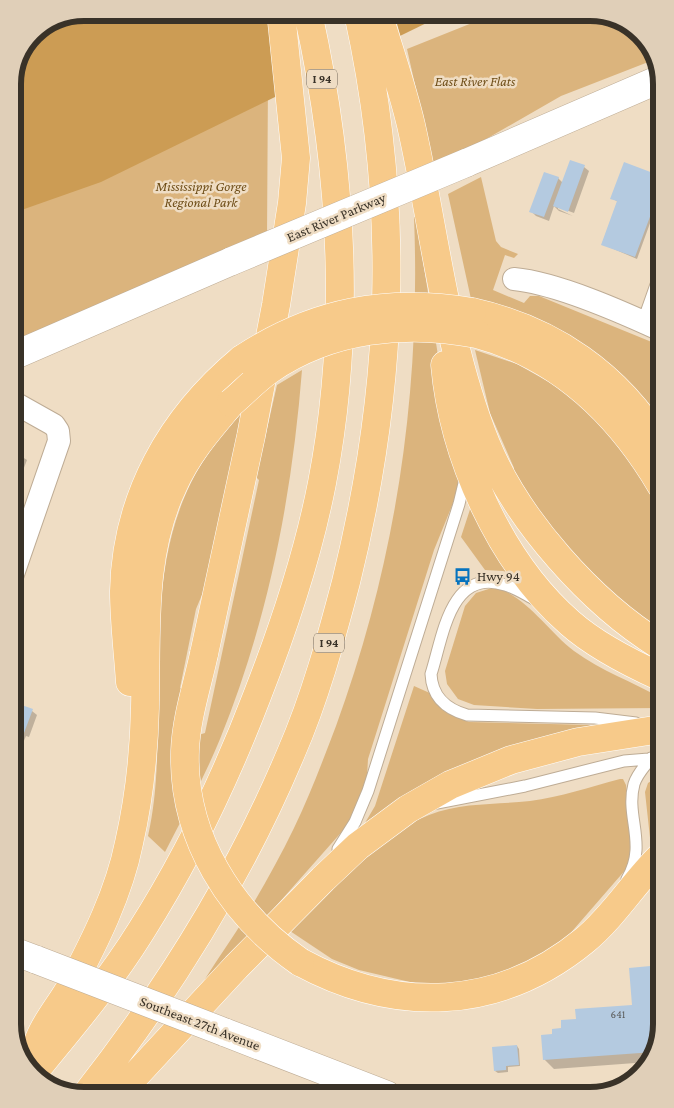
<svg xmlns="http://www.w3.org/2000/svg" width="674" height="1108" viewBox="0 0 674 1108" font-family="'Crimson Pro',serif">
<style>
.green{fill:#dbb47d}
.water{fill:#cc9c54}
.pier{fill:#efddc4}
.shadow{fill:#0003}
.building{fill:#b4cae0}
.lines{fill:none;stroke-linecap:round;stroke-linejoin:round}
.service-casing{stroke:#beac95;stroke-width:13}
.minor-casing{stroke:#beac95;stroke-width:24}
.tertiary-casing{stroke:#beac95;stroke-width:29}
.motorway-casing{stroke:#fff;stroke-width:29}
.service{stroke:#fff;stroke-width:11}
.minor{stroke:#fff;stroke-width:22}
.tertiary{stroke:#fff;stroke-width:28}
.motorway{stroke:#f7ca8a;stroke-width:28}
.tertiary-bridge-casing{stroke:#beac95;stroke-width:29;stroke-linecap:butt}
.motorway-bridge-casing{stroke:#fff;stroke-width:29;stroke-linecap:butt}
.tertiary-bridge{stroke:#fff;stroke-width:28}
.motorway-bridge{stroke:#f7ca8a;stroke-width:28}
.labels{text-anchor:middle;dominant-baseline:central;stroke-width:5;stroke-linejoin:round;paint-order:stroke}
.number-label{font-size:11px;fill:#585856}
.shield{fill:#efddc4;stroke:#706557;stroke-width:1}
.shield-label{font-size:12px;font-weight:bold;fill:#393228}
.park-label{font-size:14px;font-style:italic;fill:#6f4e18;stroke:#efddc4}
.street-label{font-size:14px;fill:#393228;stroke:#efddc4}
.poi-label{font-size:14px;fill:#393228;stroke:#efddc4;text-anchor:start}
.rim{fill:none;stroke:#393228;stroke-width:6}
</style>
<rect width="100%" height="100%" fill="#efddc4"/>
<path class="green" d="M497 13H595L630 25 654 52 656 59 561 96 434 169 407 49Z
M268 79 267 237 13 347V207Z
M481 177 496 241 501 247 518 254 514 258 505 255 493 290 524 303 530 296H539L659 345 657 353 661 355V428L471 299 448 194Z
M414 217H416L443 387 462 481 434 550 368 759 367 777 357 811 346 827 269 914 201 986C213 965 228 945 241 924 260 893 278 861 294 828 310 795 323 760 336 726 396 562 421 392 414 217Z
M475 350 517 364 556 386 586 409 633 459 661 505V632L589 574 554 535 513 471 514 468 490 413Z
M302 370C292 497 268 621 220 739 204 778 184 815 165 852L148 836C156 801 157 766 158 730 160 606 150 501 247 408L207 583 196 609 180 688 184 689 176 742 205 733 259 480 256 477 277 385Z
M476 491 516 575 503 571 485 570 461 537Z
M495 587C528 598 547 630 574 651 601 671 633 682 661 698V708L537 709 474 705 458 699 447 684 445 671 465 606 476 593Z
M414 686 432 694 438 705 447 713 469 722 591 725 362 828 375 806Z
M661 775V848L652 856 645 792 648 783Z
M620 779H623L626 785 633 846 627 868 568 936 535 960 492 977 462 983H414L359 970 332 959 287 929C323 891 380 834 429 815 462 802 496 805 530 801 560 797 590 787 620 779Z"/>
<path class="water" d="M84 13H447L101 182 13 213V80L34 33Z"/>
<path class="pier" d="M275 13H394L401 38 285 95Z"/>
<path class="shadow" d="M625 164 661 178V208L658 217 653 215 637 259 602 244 618 202 612 198Z
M584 167 589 171 574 213 558 207V209L573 216 559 211 554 206 549 221 536 216 531 211 558 178 563 183Z
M13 451 27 460 15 491 13 490Z
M13 703 32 711 37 715 29 737 26 736 23 743 13 739Z
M661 966V1024L649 1062 554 1069 544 1059 553 1035 577 1020 633 1007 631 969Z
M517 1046 519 1049 520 1066 508 1067V1072L498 1073 495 1071Z"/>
<path class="building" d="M570 160 585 165 568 212 553 206Z
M624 162 661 176V201L656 216 651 214 635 257 601 245 617 201 610 199Z
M544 172 559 177 544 217 529 212Z
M13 450 23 454 13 481Z
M13 702 33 709 24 733 21 732 18 739 13 737Z
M661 965V1024L654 1052 543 1060 541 1035 552 1034V1029L561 1028V1020L576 1019 575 1009 632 1005 629 968Z
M517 1045 519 1065 506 1066V1070L494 1071 492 1047Z"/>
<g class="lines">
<defs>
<path id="service" d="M536 600C526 595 516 588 505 585 450 567 443 637 431 674 432 697 446 709 467 715L595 718 636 723
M437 803 525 786 624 761 661 758
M338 849 355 822 368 791 459 504 466 475
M627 879C648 844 625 817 634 784 637 774 645 766 651 758"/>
<path id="minor" d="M514 279C557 283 622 312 661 330
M648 324 661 287
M13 574 59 441 58 431 54 425 13 402"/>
<path id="tertiary" d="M466 163 660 79
M13 356 232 261
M13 951 37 960
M224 1032 387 1095"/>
<path id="motorway" d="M378 13C389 50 402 87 411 125 435 231 445 342 486 444 517 520 591 603 661 646
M472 312C553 330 618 375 661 446
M477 334C559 356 619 414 661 485
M445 365C453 456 500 562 570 623 596 646 630 663 661 677
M204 654 251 436 276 305 292 203 296 158 281 13
M130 682C128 652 124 621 124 591 126 497 171 418 242 359
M300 962C396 1014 499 1011 585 940 615 915 634 882 661 856
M29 1066C34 1054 37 1042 43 1031 51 1015 63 1001 71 986 95 941 119 893 129 843 139 799 144 753 145 708 147 634 140 555 173 486 187 454 209 429 231 403
M34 1072C72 1026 110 981 141 931 188 857 226 777 257 696 284 627 308 555 322 483 352 327 342 167 308 13
M86 1095C169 989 239 877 291 753 315 698 331 639 346 582 394 388 401 208 358 13
M100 1095 135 1076 236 967 323 879 358 846 408 809 450 785 511 760 578 742 661 729"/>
</defs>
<use href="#service" class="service-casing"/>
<use href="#minor" class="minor-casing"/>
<use href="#tertiary" class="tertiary-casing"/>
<use href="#motorway" class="motorway-casing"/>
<use href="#service" class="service"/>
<use href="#minor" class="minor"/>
<use href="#tertiary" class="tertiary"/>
<use href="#motorway" class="motorway"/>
<defs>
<path id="tertiary-bridge" d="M232 261 466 163
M37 960 224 1032"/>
<path id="motorway-bridge" d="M242 359C315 311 387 298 472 312
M231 403C244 392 255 380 269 370 330 328 405 320 477 334
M204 654C197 686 186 719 185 751 182 837 231 914 300 962"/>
</defs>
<use href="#tertiary-bridge" class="tertiary-bridge-casing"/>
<use href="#motorway-bridge" class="motorway-bridge-casing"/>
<use href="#tertiary-bridge" class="tertiary-bridge"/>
<use href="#motorway-bridge" class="motorway-bridge"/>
</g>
<defs>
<symbol id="bus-bare" viewBox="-9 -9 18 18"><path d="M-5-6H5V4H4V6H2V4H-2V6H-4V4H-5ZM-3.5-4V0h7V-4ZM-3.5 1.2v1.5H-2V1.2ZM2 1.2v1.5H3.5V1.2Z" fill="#0673be" stroke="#efddc4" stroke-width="2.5" paint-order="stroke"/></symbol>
</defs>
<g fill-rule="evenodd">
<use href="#bus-bare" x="450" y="564" width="25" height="25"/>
</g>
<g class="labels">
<g class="number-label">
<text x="618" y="1014">641</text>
</g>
<g class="shield">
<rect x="307" y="69.5" width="30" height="19" rx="4"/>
<rect x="314" y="633.5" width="30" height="19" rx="4"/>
</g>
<g class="shield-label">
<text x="322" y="79">I 94</text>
<text x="329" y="643">I 94</text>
</g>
<g class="park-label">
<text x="475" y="81">East River Flats</text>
<text x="201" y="186">Mississippi Gorge<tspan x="201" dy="16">Regional Park</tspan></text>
</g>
<g class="street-label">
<text transform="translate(336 217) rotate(-23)">East River Parkway</text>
<text transform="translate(200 1023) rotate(21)">Southeast 27th Avenue</text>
</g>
<g class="poi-label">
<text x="477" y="576">Hwy 94</text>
</g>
</g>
<path d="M0 0H674V1108H0ZM84 21H590A63 63 0 0 1 653 84V1024A63 63 0 0 1 590 1087H84A63 63 0 0 1 21 1024V84A63 63 0 0 1 84 21Z" fill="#e0cfb8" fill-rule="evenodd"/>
<path class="rim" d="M84 21H590A63 63 0 0 1 653 84V1024A63 63 0 0 1 590 1087H84A63 63 0 0 1 21 1024V84A63 63 0 0 1 84 21Z"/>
</svg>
